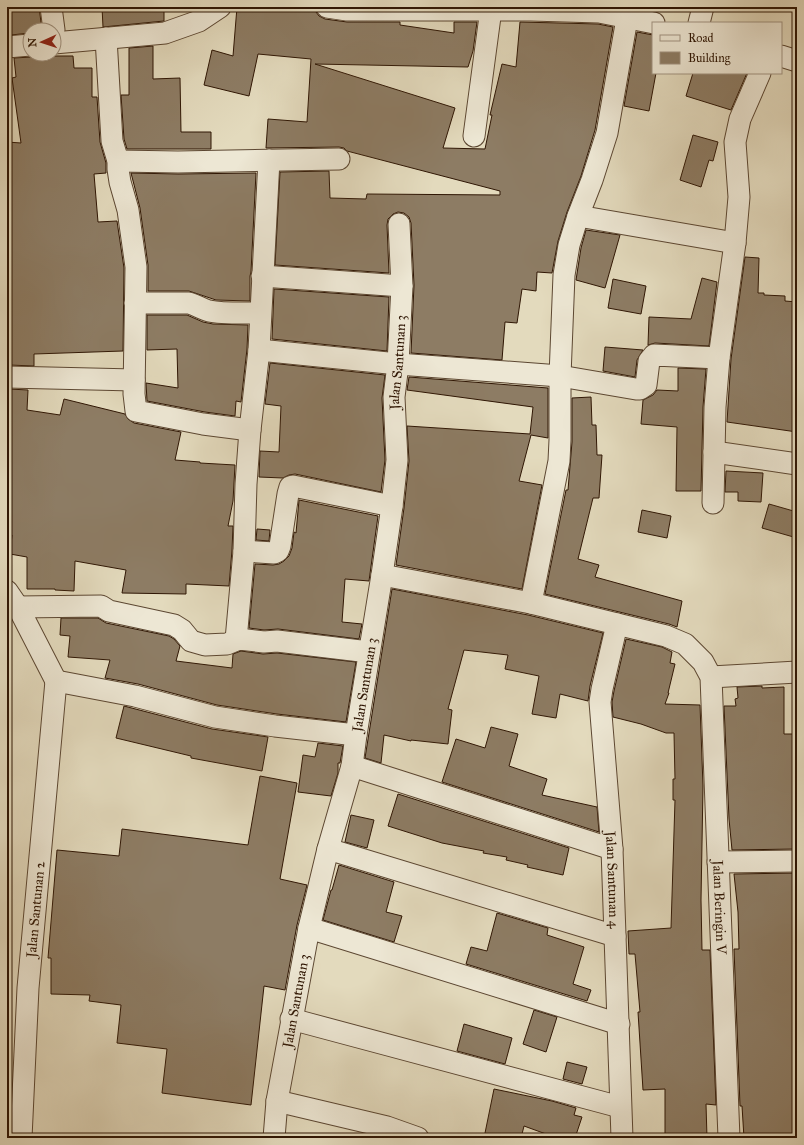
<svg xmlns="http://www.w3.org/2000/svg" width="804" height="1145" viewBox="0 0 804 1145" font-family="'IM FELL Great Primer',serif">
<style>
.building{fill:#8d7c64;stroke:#2f1604}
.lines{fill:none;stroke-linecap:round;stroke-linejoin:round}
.minor-casing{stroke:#5c4732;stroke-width:23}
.minor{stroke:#ede7d4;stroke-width:21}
.labels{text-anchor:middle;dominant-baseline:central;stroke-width:3;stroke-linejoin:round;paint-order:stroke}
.street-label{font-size:14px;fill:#2f1604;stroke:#ede7d4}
</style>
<rect width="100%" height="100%" fill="#e3dabd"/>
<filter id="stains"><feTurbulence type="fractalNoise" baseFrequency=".005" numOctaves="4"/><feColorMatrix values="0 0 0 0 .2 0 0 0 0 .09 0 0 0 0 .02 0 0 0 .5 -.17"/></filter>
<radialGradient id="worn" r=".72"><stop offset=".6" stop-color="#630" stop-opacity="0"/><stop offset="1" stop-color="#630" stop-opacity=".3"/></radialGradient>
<path class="building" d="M8 7H39L42 30H30V33L11 35Z
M102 7H164V21L103 27Z
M237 7H315L316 12 319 16 325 19 347 22H400V25L454 33V22H477L473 51 468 67 315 64 455 108 443 148 485 149 492 115H490L502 64 516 67 520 22 598 24 613 27 595 130 581 176 567 212 558 241 552 273 537 272 536 291 522 289 517 323 505 322 502 360 411 353 414 285 411 223 409 217 404 213 398 212 393 214 388 219 387 225 389 273 275 265 280 172 329 171 330 198 366 199 367 194 500 195V191L347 151 344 148 339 147 266 148 268 119 307 122 311 59 258 54 249 96 204 85 212 50 233 56Z
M637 32 653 35V73H656L649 111 624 106Z
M153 46V79L180 78 181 132H211V149H127L124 139 121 95H129V48Z
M38 54H48V56H73L74 68H92V97H97L100 142 106 163V173L94 174 98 222 117 221 124 268 123 351 34 354V366L9 365 10 352H7V142L21 143 12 78 16 77 14 58 31 57Z
M693 73H747L731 110 686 96Z
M693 135 718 142 713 161 709 160 701 187 680 180Z
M131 173 178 174 256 173 251 272 250 276V301L216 300 189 291H148V265L140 208Z
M586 230 620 235 605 288 576 280 581 248Z
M745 257 759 258 758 293H764V295L785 296V301L797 302V432L727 422 731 359Z
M702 278 717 282 709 346 655 343 648 345 649 317 691 319Z
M613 279 646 286 641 314 608 308Z
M274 289 389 297 387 351 272 339Z
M147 315H187L203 322 213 324 248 325 247 349 241 402 236 401 235 416 205 412 147 401 146 383 178 388 177 349 147 350Z
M605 347 643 350 637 360 635 377 603 371Z
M270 363 385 375 382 398 385 460 381 492 295 474 289 475 283 478 259 477 260 451 279 452 281 406 265 404Z
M678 368 706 369 703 407 701 491H676L677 427 641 424 643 400 653 395 657 390 678 391Z
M409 377 548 388V438L531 435 519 481 542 485 522 589 396 565 404 508 409 461 407 426 530 434 533 407 407 390Z
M9 389 28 390 27 410 60 415 64 399 125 414 128 419 134 423 181 432 175 460 200 462V463L235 465 233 501 228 526H233L232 550 229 586 186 584V594L122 593 126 570 75 561 74 591 55 590V589H27V557L10 554 12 535 7 533V435Z
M591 397 592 425H596L597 455H602L599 498H593L578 559 599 565 595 577 682 601 677 627 669 624 545 594 566 490H568L572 442V398Z
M726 471 763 473 761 502 738 501V492H725Z
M299 500 378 516 369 581 345 579 342 622 362 624 359 639 278 629 264 630 249 628 255 564 273 565 279 564 284 561 289 556 292 548 294 532 296 533Z
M769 504 797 512V538L762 528Z
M642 510 671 516 667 538 638 532Z
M257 529 270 530 269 541 256 540Z
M392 589 528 615 603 633 590 686 588 701 560 694 556 718 532 714 539 676 505 669 508 655 464 650 448 709 452 710 448 744 411 740V741L384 735 381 763 365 758Z
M61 618H98L106 623 169 636 174 639 180 646 176 661 232 668 233 654 241 651 263 654 277 653 356 662 346 722 277 714 217 705 138 684 105 678 110 660 68 657 70 636 60 635Z
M626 639 662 647 672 652 670 663 675 664 668 693H669L665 704 700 705 703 786 701 900 702 950H710L716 1105 706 1104 707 1138H665V1089L643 1090 638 1012H640L635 954H629L628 931 671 928 675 800H673V779H675L674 733H666L641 724 613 717 612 702 614 691Z
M762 686V688L784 687V734H797V849L732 850 729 819 724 706H736L735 699 738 698 737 687Z
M124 706 212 729 268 737 262 771 191 758V756L116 738Z
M491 727 518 734 509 766 547 779 542 795 597 807 599 832 442 782 456 739 485 748Z
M318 743 343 746 340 763H338V773L331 796 298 792 303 755 315 757Z
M260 776 297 783 280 879 307 885 297 925 285 990 264 986 251 1105 162 1093 167 1049 117 1043 121 1005 89 1001 90 995 51 994V958H48L57 850 119 856 122 829 248 845Z
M398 794 569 848 563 875 527 867 528 865 506 860 507 857 483 853 484 851 442 843 388 826Z
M351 815 374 820 367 848 345 842Z
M339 865 394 882 386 912 402 916 394 942 323 920 331 890H332Z
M797 873V1138H744L742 1106H740L734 949H739L738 912 734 874Z
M497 913 548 928 547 935 584 947 573 984 591 990 587 1001 466 964 471 947 487 951Z
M534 1010 557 1017 546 1052 523 1044Z
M464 1024 512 1038 505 1064 457 1051Z
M567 1062 587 1067 582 1084 563 1079Z
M494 1089 552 1101 576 1108 574 1115 582 1117 575 1138H557L524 1126 521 1138H484Z"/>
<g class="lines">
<defs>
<g id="minor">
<path d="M51 7 54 30"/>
<path d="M327 7 347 10H531L599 12 654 23"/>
<path d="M699 23 703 7"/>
<path d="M106 38 112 141 118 161V169L120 182 128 210 136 267 134 394 136 411 203 424 250 430"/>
<path d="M54 43 165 33 199 21 220 7"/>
<path d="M7 47 30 45"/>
<path d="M781 56 797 61"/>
<path d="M474 136 491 9"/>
<path d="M118 161 178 162 339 159"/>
<path d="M578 216 735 243"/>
<path d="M262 276 402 286"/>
<path d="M135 303H189C196 305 202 309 209 311 223 314 246 313 260 313"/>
<path d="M259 350 398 364 560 376 636 389H640L646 385 649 361 654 355 719 358"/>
<path d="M7 377 134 380"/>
<path d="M714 452 797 464"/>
<path d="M713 503 715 407 719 358 735 243 739 197 735 142 740 119 760 73"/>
<path d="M244 551 274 553 278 551 280 546 288 494 290 487 293 486 392 506"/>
<path id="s1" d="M382 575 531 603 666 636 685 644 703 662 711 677 729 1138"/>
<path d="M7 591 18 607 56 681"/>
<path d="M531 603 559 461 560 440V376L564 275 569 245 578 216 592 180 607 133 629 7"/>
<path d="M18 607 101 606 109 611 174 625 182 630 191 641 205 645 227 644 239 639 264 642 277 641 369 652"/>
<path id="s2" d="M617 624 602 689 600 702 612 849 622 1138"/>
<path d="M236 640 244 551 246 484 250 430 259 350 269 160"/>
<path d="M711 677 797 672"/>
<path d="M56 681 135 696 215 717 275 726 356 735"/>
<path d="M352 766 612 849"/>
<path d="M328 849 615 936"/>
<path d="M718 862 797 861"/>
<path d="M309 928 619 1024"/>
<path d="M291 1019 620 1107"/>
<path d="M277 1101 387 1127 418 1138"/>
<path id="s3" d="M21 1138 28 988 56 681"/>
<path id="s4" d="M274 1138 277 1101 309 928 328 849 352 766 356 735 382 575 392 506 397 460 394 397 398 364 402 286 399 224"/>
</g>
</defs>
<use href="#minor" class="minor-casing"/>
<use href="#minor" class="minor"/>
</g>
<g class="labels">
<g class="street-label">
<text stroke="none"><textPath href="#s4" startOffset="788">Jalan Santunan 3</textPath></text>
<text stroke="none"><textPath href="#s4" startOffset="463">Jalan Santunan 3</textPath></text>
<text stroke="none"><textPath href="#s2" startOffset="258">Jalan Santunan 4</textPath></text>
<text stroke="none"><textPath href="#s1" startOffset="584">Jalan Beringin V</textPath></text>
<text stroke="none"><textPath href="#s3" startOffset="229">Jalan Santunan 2</textPath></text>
<text stroke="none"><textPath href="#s4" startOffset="139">Jalan Santunan 3</textPath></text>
</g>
</g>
<rect width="804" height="1145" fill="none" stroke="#e3dabd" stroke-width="24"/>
<rect x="8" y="8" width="788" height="1129" fill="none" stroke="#2f1604" stroke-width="2"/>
<rect x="12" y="12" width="780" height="1121" fill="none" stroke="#2f1604"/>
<rect x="652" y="22" width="130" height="52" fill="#ede7d4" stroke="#a19381"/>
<rect x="660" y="35" width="20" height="6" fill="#ede7d4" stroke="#a19381"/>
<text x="688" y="42" font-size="12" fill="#2f1604">Road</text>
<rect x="660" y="52" width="20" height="12" fill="#8d7c64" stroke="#a19381"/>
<text x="688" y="62" font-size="12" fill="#2f1604">Building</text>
<g transform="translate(42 42) rotate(267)"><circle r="19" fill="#ede7d4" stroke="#a19381"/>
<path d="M0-3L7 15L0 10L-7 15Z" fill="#8f2418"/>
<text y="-6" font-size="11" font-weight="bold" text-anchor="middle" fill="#2f1604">N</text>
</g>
<rect width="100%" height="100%" filter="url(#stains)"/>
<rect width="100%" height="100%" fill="url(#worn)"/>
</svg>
